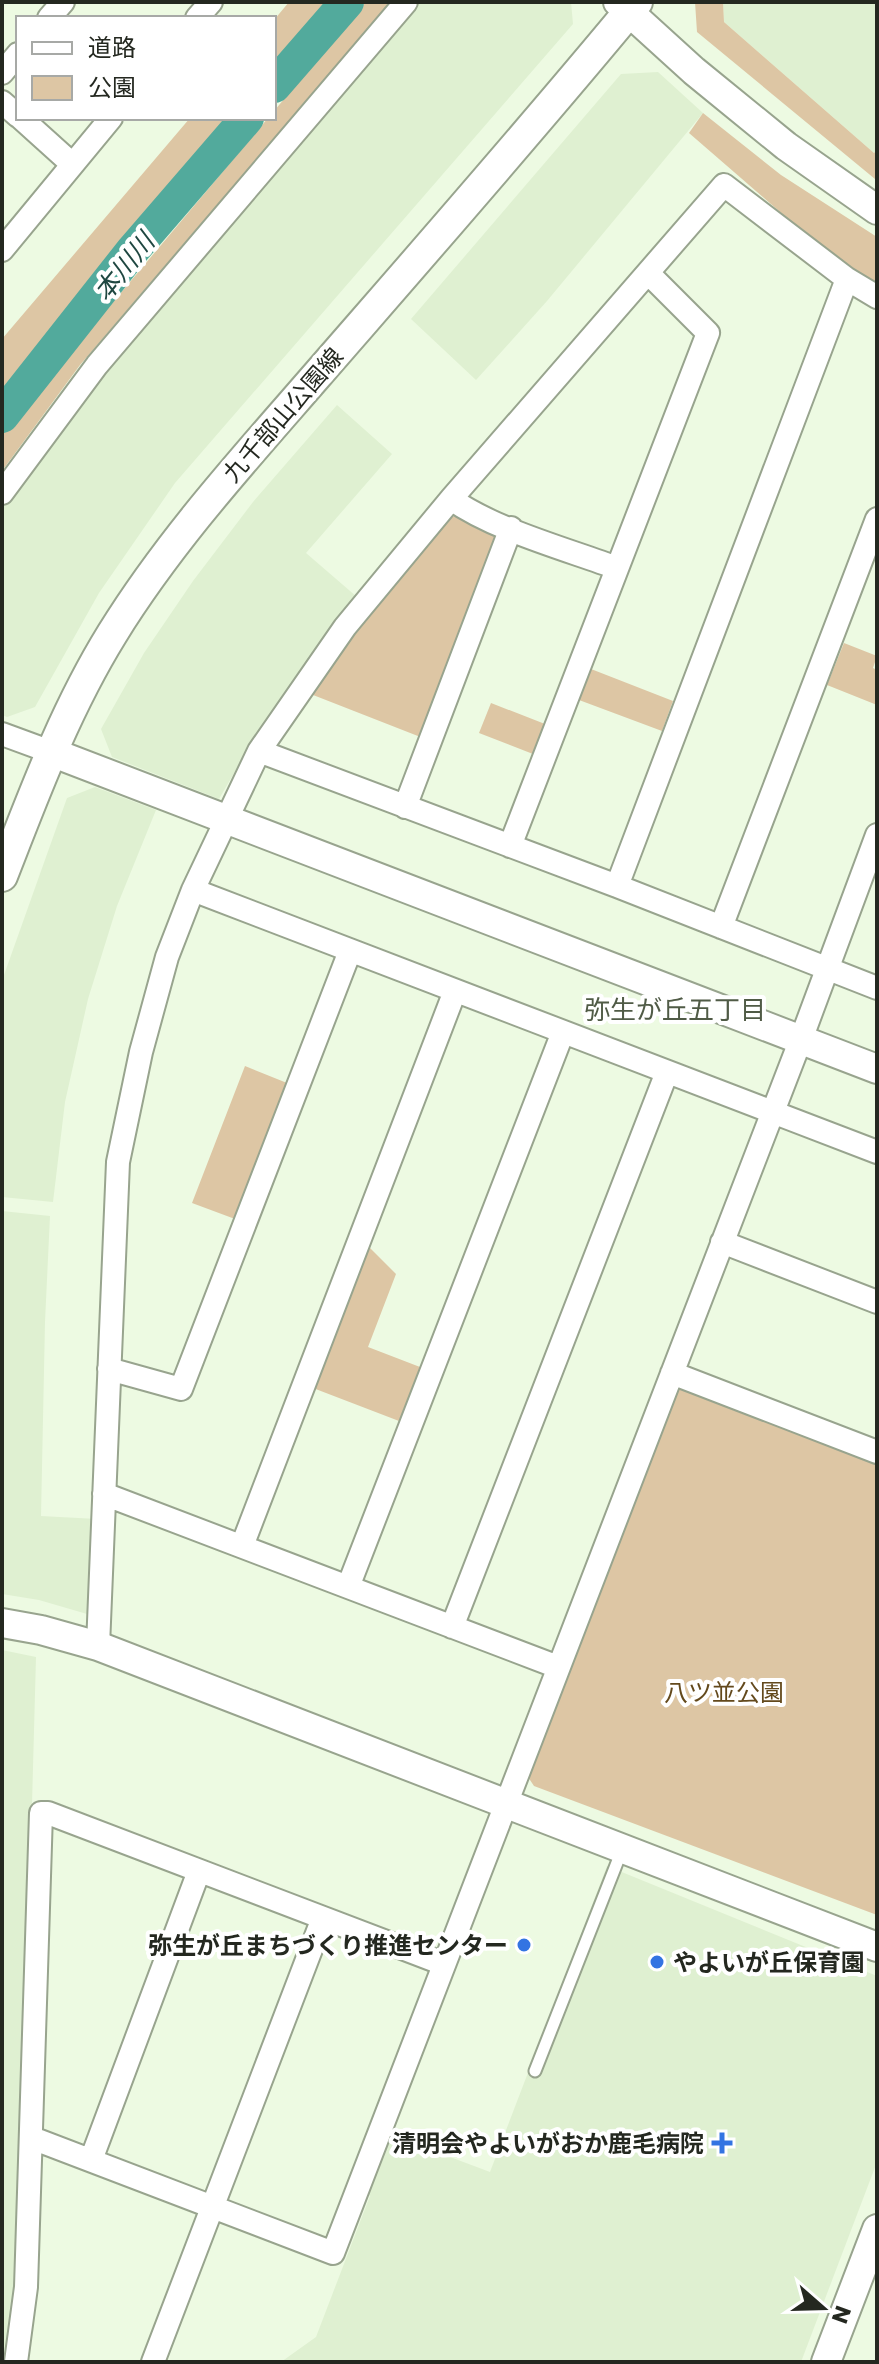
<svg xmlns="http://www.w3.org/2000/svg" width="879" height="2364" viewBox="0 0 879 2364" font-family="Poppins,'Noto Sans JP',sans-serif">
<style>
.built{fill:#dff0d1}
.green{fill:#ddc6a4}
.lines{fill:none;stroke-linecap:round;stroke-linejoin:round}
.river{stroke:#52aa9c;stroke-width:34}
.service-casing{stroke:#98a48e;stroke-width:15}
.minor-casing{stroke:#98a48e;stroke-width:26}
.tertiary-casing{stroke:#98a48e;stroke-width:32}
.secondary-casing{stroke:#98a48e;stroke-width:34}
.service{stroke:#fff;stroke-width:11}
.minor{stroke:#fff;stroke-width:22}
.tertiary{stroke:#fff;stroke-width:28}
.secondary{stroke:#fff;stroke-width:30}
.poi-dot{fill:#3374e2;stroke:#fff;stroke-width:3}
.labels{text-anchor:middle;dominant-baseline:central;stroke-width:8;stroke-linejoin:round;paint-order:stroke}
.street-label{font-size:24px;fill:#242820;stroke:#fff}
.park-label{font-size:24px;fill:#63491c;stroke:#fff}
.poi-label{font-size:24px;font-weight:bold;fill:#242820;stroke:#fff;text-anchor:end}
.water-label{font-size:26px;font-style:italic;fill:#1f4741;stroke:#fff}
.neighbourhood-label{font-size:26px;fill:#505b46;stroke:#fff}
</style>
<rect width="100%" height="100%" fill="#edfae2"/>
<path class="built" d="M416 2H571L573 24 175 483 99 593 35 707 7 717 2 715V505L78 400Z
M723 2H877V150L874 153 724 22Z
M658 72 703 113 547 301 476 380 411 319 621 74Z
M337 405 392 454 306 553 357 597 313 652 255 737 219 799 112 757 101 729 144 653 193 581 253 502Z
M95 787 156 810 117 906 88 999 65 1102 53 1202 2 1197 4 975 67 798Z
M2 1211 50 1216 45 1322 41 1516 97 1519 93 1612 87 1614 39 1600 2 1594Z
M2 1650 36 1657 21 2210 17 2289 7 2362H2Z
M607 1866 877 1976V2162L801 2362H281L316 2337 370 2196 366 2193 389 2134 490 2172Z"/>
<path class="green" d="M289 2H334L274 73V20Z
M366 2H391L80 365 2 471V435L7 428 268 118H274V111Z
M695 2H723L724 22 874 153 877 150V176L875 179 697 32Z
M703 113 781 175 877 237V286L833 258 689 133Z
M190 118H236L2 396V339Z
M456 516 496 531 499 539 423 738 308 693 343 643 447 518Z
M844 643 877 656 873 668 877 670V705L827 685Z
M591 669 673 701 662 731 579 700Z
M491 703 545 724 533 754 479 733Z
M245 1066 287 1083 235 1219 192 1203Z
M368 1246 396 1274 368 1347 420 1367 399 1421 313 1388Z
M681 1388 877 1463V1915L534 1786 528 1777 674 1392Z"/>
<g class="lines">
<path class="river" d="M274 86 347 2
M2 416 133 250 247 118"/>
<defs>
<path id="service" d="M535 2071 622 1850"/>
<path id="minor" d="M49 18 63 2
M197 18 211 2
M2 73 18 54
M2 102 18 116
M21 118 72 164
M2 250 111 118
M2 493 97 365 406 2
M451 499C495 530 566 549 617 568
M2 734 51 752
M259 751 617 886 877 988
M405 807 511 528
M510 846 708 333 648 273
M617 886 847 279
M193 890 877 1152
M721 927 877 519
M722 1242 877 1302
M109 1369 181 1389 350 951
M672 1373 877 1452
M104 1494 558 1667
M242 1546 455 991
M348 1587 563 1032
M452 1627 667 1072
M98 1646 118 1162 141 1052 167 957 193 890 259 751 345 627 451 499 724 185 847 279 877 297
M32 2138 333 2253 806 1026 877 835
M91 2160 199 1871
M16 2362 26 2287 41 1813H48L444 1964
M153 2362 323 1918"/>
<path id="tertiary" d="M618 2 694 71 786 146 877 210
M51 752 877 1069
M2 1623 41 1630 98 1646 877 1947
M826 2362 877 2229"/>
<path id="secondary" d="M2 876C34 794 65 710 112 634 170 540 246 457 318 374 425 251 533 128 637 2"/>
</defs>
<use href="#service" class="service-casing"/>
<use href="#minor" class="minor-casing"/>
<use href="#tertiary" class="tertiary-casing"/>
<use href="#secondary" class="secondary-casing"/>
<use href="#service" class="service"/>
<use href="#minor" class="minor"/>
<use href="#tertiary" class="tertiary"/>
<use href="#secondary" class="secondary"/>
</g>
<g class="poi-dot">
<circle cx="524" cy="1945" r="8"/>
<circle cx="657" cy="1962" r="8"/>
<path d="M718 2131h8v8h8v8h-8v8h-8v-8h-8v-8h8z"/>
</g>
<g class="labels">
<g class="street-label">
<text transform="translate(283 415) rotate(-49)">九千部山公園線</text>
</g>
<g class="park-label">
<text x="724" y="1692">八ツ並公園</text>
</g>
<g class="poi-label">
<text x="508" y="1945">弥生が丘まちづくり推進センター</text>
<text x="673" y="1962" text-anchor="start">やよいが丘保育園</text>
<text x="704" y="2143">清明会やよいがおか鹿毛病院</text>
</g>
<g class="water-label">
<text transform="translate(124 267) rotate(-51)">本川川</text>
</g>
<g class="neighbourhood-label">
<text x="675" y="1010">弥生が丘五丁目</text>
</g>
</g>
<rect width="879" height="2364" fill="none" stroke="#242820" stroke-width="8"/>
<rect x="16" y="16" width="260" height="104" fill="#ffffff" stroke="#a7a9a6" stroke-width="2"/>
<rect x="32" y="42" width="40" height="12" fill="#ffffff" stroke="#a7a9a6" stroke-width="2"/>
<text x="88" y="56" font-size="24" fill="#242820">道路</text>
<rect x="32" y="76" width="40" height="24" fill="#ddc6a4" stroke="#a7a9a6" stroke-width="2"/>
<text x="88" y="96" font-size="24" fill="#242820">公園</text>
<g transform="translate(823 2308) rotate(110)" stroke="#ffffff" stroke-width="6" paint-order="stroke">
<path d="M0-6L14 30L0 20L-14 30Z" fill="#242820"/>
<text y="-12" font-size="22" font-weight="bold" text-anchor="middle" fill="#242820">N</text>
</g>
</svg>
